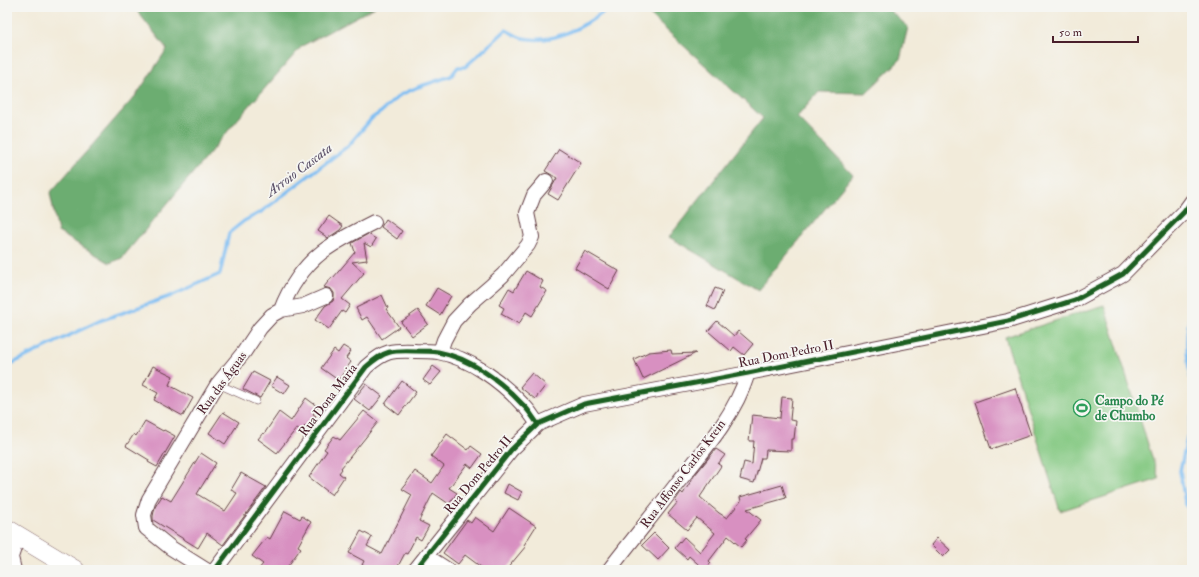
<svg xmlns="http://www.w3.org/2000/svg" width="1199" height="577" viewBox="0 0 1199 577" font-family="'IM FELL Double Pica',serif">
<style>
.green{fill:#85c983;stroke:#687457}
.forest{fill:#6cad71;stroke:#5b664e}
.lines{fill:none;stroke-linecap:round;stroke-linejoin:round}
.stream{stroke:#7ebef3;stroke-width:3.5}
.building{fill:#d890c1}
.lane-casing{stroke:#633e45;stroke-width:8}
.street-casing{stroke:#633e45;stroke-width:16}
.secondary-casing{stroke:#633e45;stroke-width:20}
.lane{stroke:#fff;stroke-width:7}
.street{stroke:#fff;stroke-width:14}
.secondary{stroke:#fff;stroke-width:19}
.cycleway-casing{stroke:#f6f6f2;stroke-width:8}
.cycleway{stroke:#1b5e20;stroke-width:5}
.labels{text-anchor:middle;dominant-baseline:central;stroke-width:3.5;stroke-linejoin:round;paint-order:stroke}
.street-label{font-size:13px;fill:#4a1f2b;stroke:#f6f6f2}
.leisure-label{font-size:13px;font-weight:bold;fill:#27864d;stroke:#f6f6f2;text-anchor:start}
.water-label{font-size:14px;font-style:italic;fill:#5a4f67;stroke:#f6f6f2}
</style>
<rect width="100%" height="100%" fill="#f6f6f2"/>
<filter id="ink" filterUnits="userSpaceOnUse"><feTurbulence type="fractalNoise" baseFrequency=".025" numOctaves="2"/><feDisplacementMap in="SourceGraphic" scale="8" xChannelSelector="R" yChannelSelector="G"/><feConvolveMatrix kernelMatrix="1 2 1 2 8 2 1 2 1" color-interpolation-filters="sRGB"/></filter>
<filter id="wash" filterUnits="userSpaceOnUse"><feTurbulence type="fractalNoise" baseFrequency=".012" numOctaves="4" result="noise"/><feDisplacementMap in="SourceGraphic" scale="16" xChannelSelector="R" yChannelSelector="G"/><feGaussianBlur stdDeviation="0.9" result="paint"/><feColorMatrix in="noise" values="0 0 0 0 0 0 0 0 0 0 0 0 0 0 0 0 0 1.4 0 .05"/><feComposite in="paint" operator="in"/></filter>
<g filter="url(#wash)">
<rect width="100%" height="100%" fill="#f2ebda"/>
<path class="green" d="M1104 305 1159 479 1060 511 1005 337Z"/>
<path class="forest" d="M134 7H375L302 46 238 119 122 258 110 263 58 232 50 193 137 94 167 49Z
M641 7H886L908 27 900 60 866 93 819 92 797 117 853 175 758 290 669 237 763 118Z"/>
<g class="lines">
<path class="stream" d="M1192 310C1183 335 1188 362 1192 387
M7 366 99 321 171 296 220 274 229 233 244 221 261 212 349 145 372 118 381 112 400 95 418 87 451 76 458 67H465L506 30C511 32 517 37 523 38 554 45 587 25 610 7
M1192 417 1180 471 1185 502 1192 516"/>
</g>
<g id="blocks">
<path class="building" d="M559 149 581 163 558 200 548 194 557 178 545 171Z
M329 216 343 226 340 230 328 238 318 231Z
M386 219 402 231 397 239 381 227Z
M368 234 376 239 371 247 364 243 367 260 352 262 364 273 342 299 350 305 345 313 342 311 329 329 315 320 325 306 333 301 334 297V293L331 289 324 287 332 277 333 278 355 252 352 243Z
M585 251 619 271 609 289 575 268Z
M526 271 543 281 540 287 547 291 532 316 526 312 519 324 501 314 504 308 499 305 509 288 514 291Z
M437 288 451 296 440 315 426 306Z
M715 288 723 291 715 310 707 306Z
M382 295 388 308 386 309 399 327 382 339 367 317 362 320 356 308Z
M418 310 428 324 412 336 401 322Z
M717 321 734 336 738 331 753 344 744 355 734 347 731 351 708 331Z
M343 346 351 351 346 358 351 362 338 380 321 368 334 350 338 353Z
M671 350 672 354 696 353 643 379 634 359 649 352Z
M153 366 173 376 169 385 193 398 183 416 154 400 158 393 143 385Z
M433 366 441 372 430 385 423 380Z
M253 372 270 381 260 398 243 389Z
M532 373 546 385 535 399 520 387Z
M277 377 290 385 284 394 271 386Z
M402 381 416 392 399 415 385 404Z
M366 384 382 396 370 411 354 399Z
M1015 388 1031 435 991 449 975 402Z
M782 397 792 398 790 420 796 421 794 439H791V451L766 450 765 458H761L754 483 740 479 744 462 752 464 754 441H749L752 415 780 418Z
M306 398 318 407 313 414 316 416 308 428 305 426 302 431 297 428 277 453 258 439 263 433 264 434 279 412 291 421Z
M364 411 378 422 341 468 342 469 339 473 344 477 332 495 309 477 327 451 324 449 334 436 340 440Z
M223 412 239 422 225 444 209 433Z
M145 421 163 431 164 430 175 436 157 467 148 462 149 460 126 446 134 434 136 436Z
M447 434 468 450 471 446 482 454 472 468 467 464 449 488 457 493 449 504 433 493 419 521 429 526 421 540 416 537 407 554 405 553 396 570H371L362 565 364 561 349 553 361 531 372 537 367 546 382 554 412 495 402 489 415 471 432 483 444 466 431 456Z
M716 449 725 455 718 464 721 466 700 497 719 513 727 518 741 501 740 497 782 485 786 498 747 509 761 520 745 539 747 540 741 547 728 536 709 561 711 563 705 570 689 556 687 559 675 548 684 537 700 552 715 533 697 518 687 530 668 514 677 503 675 501 681 492 683 494 694 476Z
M201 453 216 463 197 494 225 511 237 493 231 490 241 473 266 487 223 545 207 533 198 548 153 520V516L155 507 162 496 171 501Z
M508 484 522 492 518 500 504 493Z
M509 508 536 526 524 545 526 546 506 570H485L465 555 458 564 443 553 467 520 471 523 475 517 494 531Z
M285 511 300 519 302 516 311 522 298 546 301 548 285 570H258L263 564 252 556 267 537 270 539Z
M654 533 669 548 658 560 642 545Z
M937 538 950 550 943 557 931 545Z"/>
</g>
</g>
<g filter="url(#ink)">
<use href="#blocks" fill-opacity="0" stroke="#633e45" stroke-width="1"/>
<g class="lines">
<defs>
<path id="lane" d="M218 384 256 401"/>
<path id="street" d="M281 310C289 288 304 266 322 252 338 240 356 231 374 222
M440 352 444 340 454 321 470 304 492 285 503 275 528 245 532 237 527 213 534 195 546 181
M426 556 448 570
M14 570 11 557 18 536
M206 570 171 548 146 528 144 515 149 499 217 385 244 352 260 328 272 315 281 310 303 306 326 296
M215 570 366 367C385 350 392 350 416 351 423 351 431 351 438 352 470 358 501 381 523 405 529 410 533 418 538 424
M415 570 511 450 538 424 584 404 748 373 1008 321 1075 300 1123 274 1184 212 1192 201
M609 570C632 540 656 511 679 481 706 448 735 415 748 373"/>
<path id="secondary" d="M7 529 75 570"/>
</defs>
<use href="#lane" class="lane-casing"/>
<use href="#street" class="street-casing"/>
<use href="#secondary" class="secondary-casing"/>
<use href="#lane" class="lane"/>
<use href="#street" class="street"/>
<use href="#secondary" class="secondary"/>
<defs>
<path id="cycleway" d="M215 570 366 367C385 350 392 350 416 351 423 351 431 351 438 352 470 358 501 381 523 405 529 410 533 418 538 424
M415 570 511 450 538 424 584 404 748 373 1008 321 1075 300 1123 274 1184 212 1192 201"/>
</defs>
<use href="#cycleway" class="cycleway-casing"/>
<use href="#cycleway" class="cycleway"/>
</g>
</g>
<defs>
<symbol id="stadium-ring" viewBox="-11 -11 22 22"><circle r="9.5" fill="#f6f6f2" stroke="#2e9e5b" stroke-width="1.5"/><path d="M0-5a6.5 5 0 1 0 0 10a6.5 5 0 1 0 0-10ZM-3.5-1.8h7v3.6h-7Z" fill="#2e9e5b"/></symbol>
</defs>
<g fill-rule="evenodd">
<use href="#stadium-ring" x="1072" y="398" width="20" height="20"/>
</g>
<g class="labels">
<g class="street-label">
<text transform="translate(786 354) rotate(-11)">Rua Dom Pedro II</text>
<text transform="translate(222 383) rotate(-54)">Rua das Águas</text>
<text transform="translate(328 400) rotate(-53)">Rua Dona Maria</text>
<text transform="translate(683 474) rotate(-53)">Rua Affonso Carlos Krein</text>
<text transform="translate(478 475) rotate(-50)">Rua Dom Pedro II</text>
</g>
<g class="leisure-label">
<text x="1095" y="401">Campo do Pé<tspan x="1095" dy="15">de Chumbo</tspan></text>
</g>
<g class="water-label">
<text transform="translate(299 170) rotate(-37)">Arroio Cascata</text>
</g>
</g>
<rect width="1199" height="577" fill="none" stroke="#f6f6f2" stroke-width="24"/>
<path d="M1053 36v6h85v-6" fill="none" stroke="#4a1f2b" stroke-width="2"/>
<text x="1059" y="36" font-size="12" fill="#4a1f2b" stroke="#f6f6f2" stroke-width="3" paint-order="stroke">50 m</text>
</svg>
